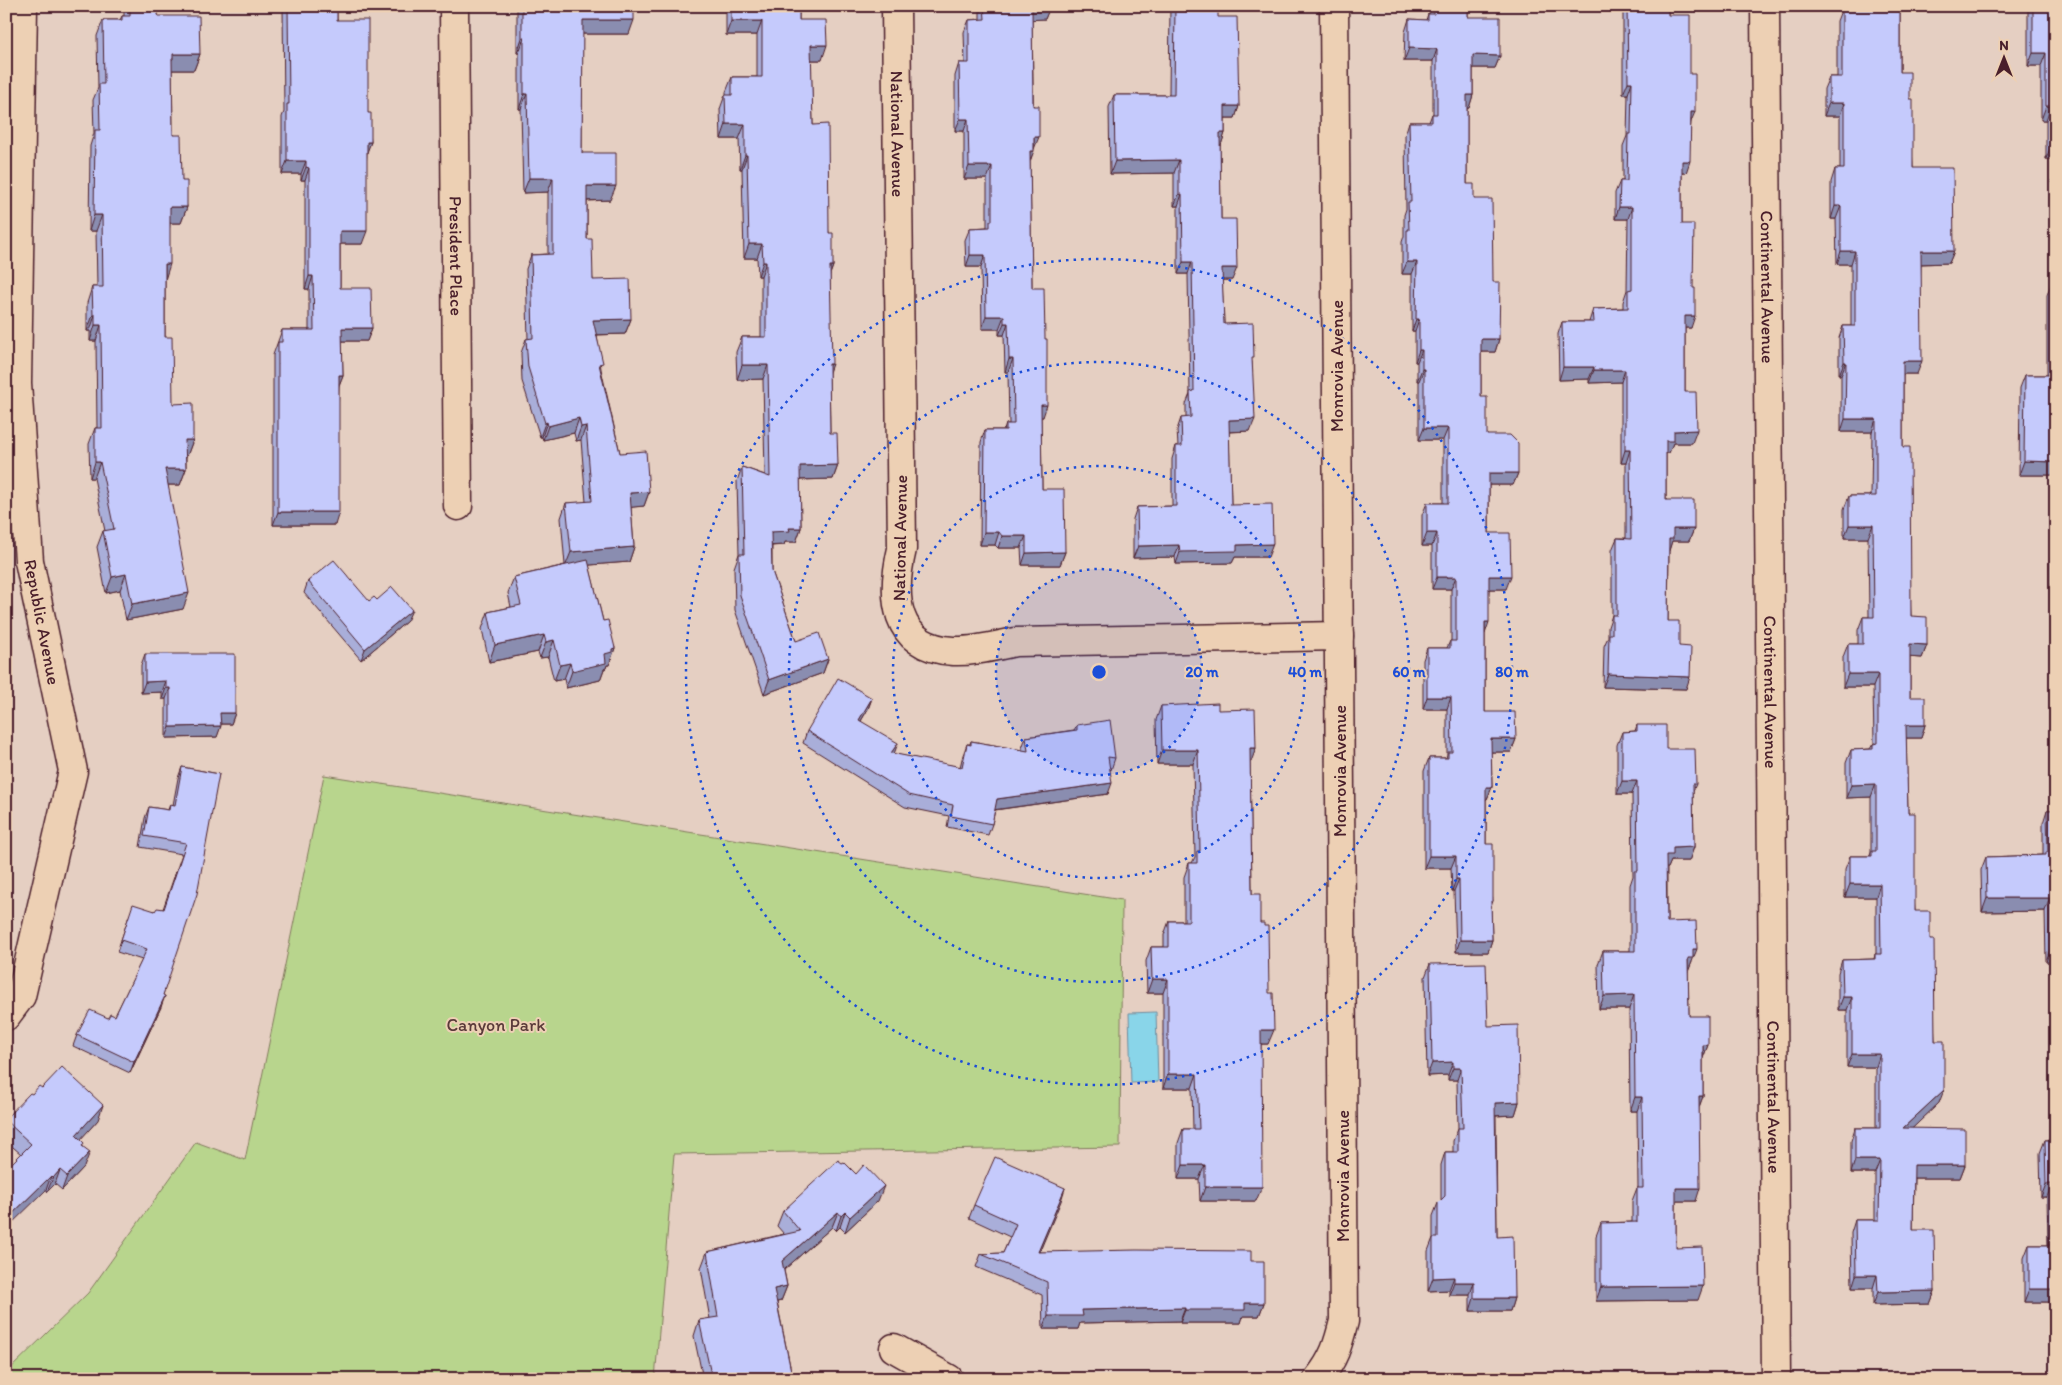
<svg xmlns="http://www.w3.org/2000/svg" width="2062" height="1385" viewBox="0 0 2062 1385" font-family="Itim,sans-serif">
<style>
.green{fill:#b8d58d;stroke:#817a5c}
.water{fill:#89d5e9;stroke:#708c9d}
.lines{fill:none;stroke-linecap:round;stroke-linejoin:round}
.minor-casing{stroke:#4a1f2b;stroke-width:31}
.minor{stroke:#edd0b4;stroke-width:28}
.wall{fill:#a9aed9;stroke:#4a1f2b}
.shaded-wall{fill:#8a8db0;stroke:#4a1f2b}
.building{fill:#c5cafc;stroke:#4a1f2b}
.ring{fill:none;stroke:#1d4ed8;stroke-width:2.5;stroke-dasharray:2.5 5}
.labels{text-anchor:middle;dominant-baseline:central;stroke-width:4;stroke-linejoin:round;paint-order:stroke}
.street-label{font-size:18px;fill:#4a1f2b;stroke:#edd0b4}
.park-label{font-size:18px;fill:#5a3a3a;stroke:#edd0b4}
.centre{fill:#1d4ed8;stroke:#edd0b4;stroke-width:2.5}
.ring-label{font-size:15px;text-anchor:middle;font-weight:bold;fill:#1d4ed8;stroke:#edd0b4;stroke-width:4;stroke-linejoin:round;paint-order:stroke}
</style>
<rect width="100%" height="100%" fill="#e5cfc2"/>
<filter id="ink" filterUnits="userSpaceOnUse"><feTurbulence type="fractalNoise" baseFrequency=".02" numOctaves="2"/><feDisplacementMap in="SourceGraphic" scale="10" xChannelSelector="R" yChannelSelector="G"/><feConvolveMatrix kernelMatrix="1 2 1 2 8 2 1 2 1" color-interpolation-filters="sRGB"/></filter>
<g filter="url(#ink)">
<path class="green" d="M324 775 1122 900 1120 1147 674 1154 655 1379H6V1373L88 1293 196 1142 245 1160Z"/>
<path class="water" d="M1156 1012 1158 1082 1131 1083 1129 1013Z"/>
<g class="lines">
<defs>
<g id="minor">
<path id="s1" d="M454 6 458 506"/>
<path id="s2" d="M896 6 902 549C891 595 893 648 953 651 973 652 995 646 1015 642L1339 636"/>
<path id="s3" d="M1765 6 1776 1379"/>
<path d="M6 1016 21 996 73 771 29 561 17 383 23 6"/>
<path d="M894 1348 949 1379"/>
<path d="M1318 1379C1334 1359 1338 1345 1344 1321L1334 6"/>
</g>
</defs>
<use href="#minor" class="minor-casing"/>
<use href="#minor" class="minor"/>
</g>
<path class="wall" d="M124 6H158V16L200 54 194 70H172L173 135 187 207 181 223H170L165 279V337L173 404 193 440 187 456H186V469L180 485H168L183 609 126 620 120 590 106 593 97 547 103 531H105L94 478H90L89 444 95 428H97L96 341H90V331H87V303L92 287H97L96 231H89L90 146 94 133 93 100 98 88 97 36 103 20H120L122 16H124Z
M283 6H337V20L368 113 371 142 367 151 362 244H340V288L372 328 367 341H342L343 375 339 385 335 525H273V355L282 330H309V289H305V180H301V174H282V117L284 112Z
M517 6H634L629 34H582V153L610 200 587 201V239L593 280 631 319 625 334 597 335 601 369 620 453 649 492 644 506 631 507 634 547 629 562 589 565 603 621 615 648 609 665H607L606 668 604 669 600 680 566 688 564 679 554 681 548 657 540 658 538 652 489 662 482 629 488 612 511 607 508 593 514 577 565 565 561 518 566 503 586 502 581 440 576 441 574 433 543 440 542 437H540L522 381 521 353 526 339H528L526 269 531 255 548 254V192L523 193 521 109H519V53H517Z
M726 6H799V20L822 60H811L813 125 829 233 833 266 830 274 829 372 830 433 838 465 833 479 800 480 801 528 796 542H785L784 545 772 546V571L796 641 828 659 823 673 764 694 735 610 734 568 739 554 737 481 742 467 765 475 763 379 737 380 736 352 742 337H761V276H758L757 258H744L742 169H740L739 139H721L720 109 725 95H726V92L732 77H757V35H726Z
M980 6H1050L1045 19H1032L1034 149 1030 162 1032 288 1043 417H1041L1042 489 1065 552 1060 565H1022L1021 548H998L995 545H980L981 442 985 430H1004L1006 424H1009L1008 372H1005L1004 335H999V329H982L981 267H966L965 240 970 228 987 227V179H964V131H955V76L959 63H965L964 32 969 20 980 19Z
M1170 6H1212V11L1218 17 1239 106 1235 118H1225V133L1221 145H1220L1221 219 1232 280H1222L1224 324 1252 362 1250 431 1229 432 1231 505 1268 557H1235L1232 563 1176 564 1175 557 1133 558V519L1137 507 1172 506V459L1176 446H1178L1177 430 1181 418H1186V404L1190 394 1188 274H1178V206H1174V173L1110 174 1109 107 1114 95H1169Z
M1429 6H1468V17L1500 56 1495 68H1473V95L1469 108H1467V184L1474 199 1493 282 1499 339 1495 352H1481V397L1487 435 1518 473 1513 485H1489V533L1506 589H1489L1485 634V712L1516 739 1511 752H1491L1492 787 1487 799H1486V844L1493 901 1491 907 1492 940 1488 952H1456L1454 891H1452L1451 868H1424V771L1429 758H1446L1447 754V709H1423V660L1427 648H1447L1450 641H1451V589H1432V546H1422V515L1427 503H1443V440H1419V381H1417V362H1415V331H1412V274H1402V242L1404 236V215L1406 209 1405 135 1409 122H1429L1432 114H1433V61H1404L1405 32 1409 19 1426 20 1428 14H1429Z
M1623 6H1668V15L1691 122 1686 173H1682V224L1691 328H1685V392L1692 443H1673L1669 453H1666V500L1694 529 1689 541H1672L1669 550 1668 621 1679 646 1686 689 1603 687 1604 646 1608 637V627L1612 615V550L1617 538H1626V463H1621V382L1589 383V379L1559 380 1558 334 1562 322H1589L1593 309 1623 308V302L1627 290 1628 219H1615V193L1620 181H1623V146L1627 136 1628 94H1623Z
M1864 6H1900V72L1910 99 1913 168 1954 251 1949 263 1921 264 1917 374H1903V447L1911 616 1927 645 1922 658 1910 657V697L1925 725 1921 738H1906L1908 813 1915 911 1930 939 1935 1041 1939 1103 1912 1128 1965 1165 1960 1178H1914L1913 1230 1935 1291 1930 1304 1873 1305V1288H1852L1851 1233 1855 1220H1875V1173H1851V1141L1855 1128H1876V1067H1847V1010H1838V973L1842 960 1874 959 1875 954H1876V897H1845V869L1850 856H1870L1871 852V797L1846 798V763L1851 750 1870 749 1873 744 1874 743 1873 687H1843V657L1848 644H1858V630L1863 617H1869L1868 538H1844V509L1849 496H1871L1872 432H1841V375H1839V338L1843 326H1851V264H1837L1836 219H1831V182L1835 169H1840V116H1824V89L1829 77H1837V21L1842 8H1863Z
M2028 6H2056V514L2055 475H2019L2020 388 2025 375H2047V295L2052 282V159H2046V120H2041V66H2028Z
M2055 548H2056V663L2051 662 2050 561Z
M308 581 369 601 377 600 407 621 361 660 304 593Z
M145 654 235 713 231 724H221L217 737 166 738V699H162V692L141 693V665Z
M872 698 868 709 861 721 894 754 960 767 963 755 967 744H970L971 741 1022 750V748L1026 737 1074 730 1077 725 1115 758 1111 770 1110 769 1108 794 995 810 992 824 988 835 947 827 949 816 905 807 803 743 807 731Z
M1161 706 1218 710 1256 748 1250 762 1252 894 1260 923 1268 1044H1261L1256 1201H1200L1199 1179H1178V1143L1183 1129H1193L1192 1088H1163V993H1147L1146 961 1151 947H1164V935L1169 921H1184V877L1189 863H1192L1195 857 1193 764H1157L1156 720Z
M1637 725 1666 749 1696 784 1693 791 1694 847 1689 861H1671L1668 868H1667V922L1692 962 1688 971 1689 1016 1708 1045 1703 1058V1096L1699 1107 1696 1201H1676V1248L1698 1300 1596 1301V1236L1601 1223 1632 1222V1201L1637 1188H1638L1637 1111H1630L1629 1009H1599L1598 964 1603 951H1630V885L1633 876 1632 794H1617V745L1622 732 1635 731Z
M182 767 219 774 163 995 161 1007 130 1073 73 1046 77 1035 108 1018 115 1016 142 960 117 952 129 916 163 909 182 854 140 847 145 818 149 807 168 810 170 804 173 805 178 778Z
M2056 769V970V962H2046L2045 911 1982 912 1981 870 1986 857 2043 855V823L2047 810H2054L2053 778Z
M1430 964 1488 1026 1519 1102 1515 1115 1496 1116 1497 1237 1514 1298 1510 1311H1470V1295H1449V1290L1428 1291V1251L1433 1238V1216L1438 1203 1441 1201V1165L1445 1152H1453V1141L1458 1128 1457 1080H1448V1075L1427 1076 1425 977Z
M42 1088 98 1120 80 1139 83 1146 84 1167 62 1190 55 1184 47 1192 21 1154 6 1141V1118L32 1094Z
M2045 1140H2056V1302H2024V1258L2029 1245H2048L2047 1197H2041L2040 1153Z
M842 1163 856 1174 878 1201 845 1232 840 1227 836 1231 832 1227 784 1270 787 1286 781 1301 777 1302 791 1371 797 1379H703L694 1336 699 1320 710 1319 701 1268 707 1252 784 1234 777 1226 783 1211Z
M1065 1188 1039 1252 1251 1261 1264 1303 1259 1316H1243L1241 1323H1180V1321L1080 1323 1078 1329H1043L1042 1295 976 1267 981 1254 1003 1253 1010 1237 969 1218 974 1205Z"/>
<path class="shaded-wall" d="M1032 7H1050L1045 19 1027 20Z
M583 20H634L629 34H577Z
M731 21H762L757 35H726Z
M522 38H524L519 53H517Z
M811 45H827L822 60H806Z
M1409 48 1437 49 1433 61H1404Z
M2033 53H2046L2041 66H2028Z
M173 54H200L194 70H169Z
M1473 55 1500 56 1495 68H1469Z
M1628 82H1632L1628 94H1623Z
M524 94H527L521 109H519Z
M1467 95H1473L1469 108H1463Z
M1829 103H1844L1840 116H1824Z
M1225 106H1239L1235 118H1221Z
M2046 106H2051L2046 120H2041Z
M1691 112H1695L1690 124Z
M960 119H968L964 131H955Z
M726 124H745L739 139H721Z
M1220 133H1225L1221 145H1216Z
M1034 137H1039L1034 149Z
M367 142H371L366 155Z
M2051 146H2056V150L2052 159H2046Z
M1030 151H1034L1029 163Z
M745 155H747L742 169H740Z
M1179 160 1174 173 1110 174 1115 161Z
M287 161H306L301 174H282Z
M1682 161H1690L1686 173H1677Z
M969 166H992L987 179H964Z
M306 167 309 168 305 180H301Z
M529 178H553L548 192 523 193Z
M587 186H616L610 200 582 201Z
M1179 194H1182L1178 206H1174Z
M1835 206H1841L1836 219H1831Z
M170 207H187L181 223H164Z
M1619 207H1632L1628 219H1615Z
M94 215H102L96 231H89Z
M340 231H367L362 244H335Z
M749 244H762L757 258H744Z
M1841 251H1855L1851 264H1837Z
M1921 251H1954L1949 263 1916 264Z
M970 255H985L981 267H966Z
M763 262H766L761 276H758Z
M1183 262H1192L1188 274H1178Z
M1407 262H1417L1412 274H1402Z
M165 264H170L165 280Z
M830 266H833L828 280Z
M1222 268H1237L1232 280H1218Z
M309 276H313L309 289H305Z
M93 315H95L90 331H87Z
M986 316H1004L999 329H982Z
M1685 316H1695L1691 328H1680Z
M631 319 625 334 588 335 593 320Z
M1416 319H1419L1415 331H1412Z
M1004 323H1008L1004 335H999Z
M95 325H101L96 341H90Z
M342 328H372L367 341H338Z
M1481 339H1499L1495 352H1477Z
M1419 350H1422L1417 362H1415Z
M1009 359H1013L1008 372H1005Z
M1903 361H1922L1917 374H1899Z
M1844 362H1846L1841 375H1839Z
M829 364H832L827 378Z
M742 365H768L763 379 737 380Z
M1563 367H1594L1589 379 1559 380Z
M1422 369H1424L1419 381H1417Z
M1594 370H1625L1621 382 1589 383Z
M339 375H343L338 388Z
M1041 405H1047L1043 417H1037Z
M579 418 574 433 543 440 548 426Z
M1255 419 1250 431 1224 432 1229 420Z
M1845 419H1876L1872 432H1841Z
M547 422 542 437H540L545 423Z
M586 426 581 440 576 441 581 427Z
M1424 428H1448L1443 440H1419Z
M1697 430 1692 443H1673L1669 453 1661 454 1666 441 1674 431Z
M185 440H193L187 456H180Z
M1625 450H1630L1626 463H1621Z
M2024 461 2056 462 2055 475H2019Z
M95 462H100L94 478H90Z
M838 465 833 479 795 480 800 466Z
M165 469H186L180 485H159Z
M1489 473H1518L1513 485H1484Z
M649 492 644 506 625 508 630 493Z
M278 512H339L335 525H273Z
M1849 525H1873L1868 538H1844Z
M789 528H801L796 542H785L784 545 766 546 771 532Z
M1673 529H1694L1689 541H1672L1669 551H1665Z
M984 532H999L995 545H980Z
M1427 533H1437L1432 546H1422Z
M1002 536H1026L1021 548H998Z
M1273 544 1268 557H1235L1232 563 1176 564 1180 552 1237 545Z
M1179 545 1175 557 1133 558 1138 546Z
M634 547 629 562 565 567 571 552Z
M1065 552 1060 565H1022L1026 553Z
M126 574 120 590 106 593 112 577Z
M1489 576H1511L1506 589H1485Z
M1437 577H1456L1451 589H1432Z
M189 593 183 609 126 620 132 604Z
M412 610 407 621 361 660 365 649Z
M1485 622H1489L1485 634Z
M544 635 538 652 489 662 495 645Z
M554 640 548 657 540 658 546 642Z
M1910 644 1927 645 1922 658 1906 657Z
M615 648 609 665H607L606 668 604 669 600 680 566 688 572 671 605 654 612 649Z
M2056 650V663L2051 662Z
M828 659 823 673 764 694 769 680Z
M570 663 564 679 554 681 560 665Z
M1608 674 1690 677 1686 689 1603 687Z
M1848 674H1878L1873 687H1843Z
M166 681 162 692 141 693 145 682Z
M166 688H170L166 699H162Z
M1427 697H1451L1447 709H1423Z
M872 698 868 709 855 731 859 720Z
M220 713H235L231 724H216Z
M1906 725H1925L1921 738H1901Z
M221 726 217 737 166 738 170 727Z
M1491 739H1516L1511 752H1486Z
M898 743 894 754 891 753Z
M1250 748H1256L1251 762H1245Z
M1162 750H1198L1193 764H1157Z
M1622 781H1637L1632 794H1617Z
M1112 783 1108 794 993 810 997 799Z
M1876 784 1871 797 1846 798 1851 785Z
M1486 787H1492L1487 799H1482Z
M1694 847 1689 861H1671L1668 868H1662L1666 855 1673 848Z
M1429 856H1456L1451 868H1424Z
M1456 879H1459L1454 891H1452Z
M1850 884H1880L1876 897H1845Z
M1987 898H2050L2045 911 1982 912Z
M1460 940H1492L1488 952H1456Z
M1693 949H1697L1688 972V958Z
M2050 949H2056V962H2046Z
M1152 979H1168L1163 993H1147Z
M1634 995 1629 1009H1599L1604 996Z
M165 996 161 1007 130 1073 134 1062Z
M1843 997H1852L1847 1010H1838Z
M1261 1030H1274L1268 1044H1255Z
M1703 1045H1708L1703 1058Z
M1852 1054H1880L1876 1067H1847Z
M1453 1062 1448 1075 1427 1076 1432 1063Z
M1453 1068H1461L1457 1080H1448Z
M1168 1074H1197L1192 1088H1163Z
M1944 1090 1939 1103 1899 1141 1903 1128Z
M1699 1096H1703L1698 1110Z
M1635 1097H1642L1637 1111H1630Z
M1519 1102 1515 1115 1491 1116 1495 1103Z
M103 1105 98 1120 71 1150 76 1135Z
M90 1152 84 1167 62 1190 67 1176Z
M1855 1160H1880L1875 1173H1851Z
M1183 1165H1205L1199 1179H1178Z
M1914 1165H1965L1960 1178H1909Z
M60 1170 55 1184 47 1192 53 1178Z
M51 1176 46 1190 6 1229V1220Z
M2046 1184H2052L2047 1197H2041Z
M884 1186 878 1201 845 1232 850 1217Z
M1205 1187H1262L1256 1201H1200Z
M1065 1188 1061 1201 1034 1265 1038 1252Z
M1676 1188H1700L1696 1201H1671Z
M838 1212 832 1227 776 1277 782 1261Z
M845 1212 840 1227 836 1231 841 1216Z
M1856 1275H1877L1873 1288H1852Z
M1454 1277 1449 1290 1428 1291 1433 1278Z
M1454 1282H1474L1470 1295H1449Z
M787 1286 781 1301 769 1304 774 1289Z
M1703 1286 1698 1300 1596 1301 1601 1287Z
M2029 1289H2056V1302H2024Z
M1935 1291 1930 1304 1873 1305 1878 1292Z
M1474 1298H1514L1510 1311H1470Z
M1245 1303H1264L1259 1316H1243L1241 1323H1180L1185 1310Z
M1185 1308 1180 1321 1080 1323 1078 1329H1043L1048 1316 1082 1310Z"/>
<path class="building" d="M130 6H158V16H199L200 54H173V59H172L173 135H181L182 181H187V207H170V264H165V337H172L173 404 193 403V440H185L186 469H165L189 593 132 604 126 574 112 577 103 531 114 529 100 462H95V428H102L101 325H95V315H93L92 287H103L102 215H94L95 130H100L99 84H104L103 20H122V16H130Z
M288 6H337V20H368V113H371V142H367V231H340V288H371L372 328H342L343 375H339V512H278V342H282V330H314L313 276H309V168L306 167V161H287V104H289Z
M522 6H634V20H583L582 153H616V186H587V239H592L593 280 630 279 631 319 593 320 603 363 599 364 620 453 646 451 649 492 630 493 634 547 571 552 566 503 592 501 586 426 581 427 579 418 548 426 547 422 545 423 528 367 526 339 533 338 531 255 553 254V178H529L527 94H524V38H522Z
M731 6H799V20H826L827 45H811L813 125 828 124 829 233H833V266H830L832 364H829L830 433H837L838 465 800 466 801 528H789L790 531 771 532 772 571 796 641 819 633 828 659 769 680 740 595 739 554H744L742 467 770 477 768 365H742V337H766V262H763L762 244H749L747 155H745V124H726L725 95H732V77H762V21H731Z
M984 6H1050L1032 7 1033 106H1039V137H1034V151H1030L1032 288H1044L1045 339H1047V405H1041L1042 489H1064L1065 552 1026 553V536H1002L999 532H984L985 430H1006V424H1014L1013 359H1009L1008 323H1004V316H986L985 255H970V228L990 227V221H992V166H969L968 119H960L959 63H969V20L985 19Z
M1175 6H1212V11H1218V17H1237L1239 106H1225V133H1220L1221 219H1236L1237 268H1222L1224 324 1253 323 1254 358H1252L1255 419 1229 420 1231 505 1272 504 1273 544 1237 545V551L1180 552 1179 545 1138 546 1137 507 1176 506V446H1182L1181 418 1191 417 1190 392 1194 391 1192 262H1183L1182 194H1179V160L1115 161 1114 95H1174Z
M1434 6H1468V17H1500V56L1473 55V95H1467V184H1474V199H1492L1493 282H1500L1499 339H1481V397H1487V435H1510L1518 443V473H1489V533H1510L1511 576H1489V622H1485V712H1515L1516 739H1491L1492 787H1486V844H1493V901H1491L1492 940H1460L1459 879H1456V856H1429V758H1448V752H1452L1451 697H1427V648H1450V641H1456V577H1437V533H1427V503H1448V428H1424V369H1422V350H1419V319H1416L1417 262H1407V230H1409L1408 202H1411L1409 122H1432V114H1437V49L1409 48V19L1428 20V14H1434Z
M1627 6H1668V15H1690V74H1695V112H1691L1690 161H1682V224H1694L1693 288H1695V316H1685V392H1696L1697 430 1674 431V441H1666V500H1694V529H1673V539H1669L1668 621H1679V646L1691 647 1690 677 1608 674 1609 634H1612V615H1617V538L1631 539 1630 450H1625V370H1594V367H1563L1562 322H1594L1593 309 1628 308V290L1632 289V207H1619L1620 181H1627L1628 134H1631L1632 82H1628Z
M1865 6H1900V72H1910V99H1913V168H1953L1954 251H1921L1922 361H1903V447H1910L1911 616 1927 617V645L1910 644V697H1925V725H1906L1908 813H1915V911H1930V939H1934L1935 1041H1944V1090L1903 1128 1965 1129V1165H1914L1913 1230H1934L1935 1291 1878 1292 1877 1275H1856L1855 1220H1879L1880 1160H1855V1128H1880V1054H1852V997H1843L1842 960 1875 959V954H1881L1880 884H1850V856H1872V851H1876V784L1851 785V750L1873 749V744L1878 743V674H1848V644H1863V617H1874L1873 525H1849V496H1876V419H1845L1846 362H1844L1843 326H1855V251H1841V206H1835V169H1844V103H1829V77H1842V8H1865Z
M2033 6H2056V146H2051V106H2046V53H2033Z
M2052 282H2056V462L2024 461 2025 375H2052Z
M2055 548H2056V617Z
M334 560 369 601 374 597 377 600 392 587 412 610 365 649 308 581Z
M588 560 603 621 608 620 615 648 612 649V652L605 654 606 663 572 671 570 663 560 665 554 640 546 642 544 635 495 645 488 612 521 605 514 577Z
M145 654H235V713H220L221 726 170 727V688H166V681L145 682Z
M838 678 872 698 859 720 898 743 891 753 962 767 967 744 971 745V741L1028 751 1026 737 1077 730V725L1110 720 1115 758 1108 757 1112 783 997 799 992 824 951 816 953 805 909 795 807 731Z
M1218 703V710L1255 709 1256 748H1250L1252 894H1260V923H1264V926H1268L1269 993H1273L1274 1030H1261L1262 1187H1205V1165H1183V1129H1199L1197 1074H1168V979H1152L1151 947H1169V921H1189V863H1197V851H1200L1198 750H1162L1161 706Z
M1637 725H1666V749H1695L1696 784H1693L1694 847 1673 848V855H1666L1667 922 1696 921 1697 949H1693V958H1688L1689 1016H1708V1045H1703V1096H1699L1700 1188H1676V1248L1702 1247 1703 1286 1601 1287V1223L1637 1222V1188H1643L1642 1097H1635L1634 995 1604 996 1603 951H1635V871H1638L1637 781H1622V732L1637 731Z
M6 728 10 729 6 752Z
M182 767 219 774 197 894 163 995 165 996 134 1062 77 1035 90 1010 108 1018 110 1014 115 1016 147 949 121 940 133 904 155 911 157 908 164 909 186 843 144 836 149 807 169 810 170 804 175 805Z
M2047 810H2056V949H2050V898H1987L1986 857 2046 855V852H2048Z
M1486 963 1488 1026 1518 1025 1519 1102 1495 1103 1497 1237 1513 1236 1514 1298H1474V1282H1454V1277L1433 1278V1238H1438V1203L1445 1196V1152H1458V1128H1463L1461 1068H1453V1062L1432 1063 1430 964Z
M62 1067 103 1105 76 1135 84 1143 82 1146 90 1152 67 1176 60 1170 53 1178 51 1176 6 1220V1169L31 1144 6 1121V1118L30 1093 32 1094 39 1086 42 1088Z
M2045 1140H2056V1289H2029V1245H2053L2052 1184H2046Z
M995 1157 1065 1188 1038 1252 1136 1250 1251 1251V1261H1264V1303H1245V1310H1185V1308L1082 1310 1083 1316H1048L1047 1282 981 1254 1003 1253 1016 1224 974 1205Z
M838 1160 842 1163 844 1162 856 1174 864 1165 884 1186 850 1217 845 1212 841 1216 838 1212 782 1261 787 1286 774 1289 791 1371 797 1379H712L699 1320 718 1317 707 1252 800 1231 783 1211Z"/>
</g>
<circle cx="1099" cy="672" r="103" fill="#1d4ed8" fill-opacity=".12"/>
<g class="ring">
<circle cx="1099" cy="672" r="103"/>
<circle cx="1099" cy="672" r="206"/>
<circle cx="1099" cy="672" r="310"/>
<circle cx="1099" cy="672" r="413"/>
</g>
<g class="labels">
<g class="street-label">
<text stroke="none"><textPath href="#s2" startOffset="128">National Avenue</textPath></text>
<text stroke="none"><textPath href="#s1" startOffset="250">President Place</textPath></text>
<text stroke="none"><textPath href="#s3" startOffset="281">Continental Avenue</textPath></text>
<text transform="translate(1337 366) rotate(-90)">Monrovia Avenue</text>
<text transform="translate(900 538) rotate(-89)">National Avenue</text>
<text transform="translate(42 622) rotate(79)">Republic Avenue</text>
<text stroke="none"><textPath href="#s3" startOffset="686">Continental Avenue</textPath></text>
<text transform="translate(1340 771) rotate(-90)">Monrovia Avenue</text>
<text stroke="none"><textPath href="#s3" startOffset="1091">Continental Avenue</textPath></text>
<text transform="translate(1343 1176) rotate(-90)">Monrovia Avenue</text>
</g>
<g class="park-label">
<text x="496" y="1025">Canyon Park</text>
</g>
</g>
<circle cx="1099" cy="672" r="8" class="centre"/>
<g class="ring-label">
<text x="1202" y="677">20 m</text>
<text x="1305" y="677">40 m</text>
<text x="1409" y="677">60 m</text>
<text x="1512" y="677">80 m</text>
</g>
<rect width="2062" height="1385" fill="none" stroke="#edd0b4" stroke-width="25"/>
<rect x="12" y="12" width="2037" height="1360" fill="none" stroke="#4a1f2b" stroke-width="2" filter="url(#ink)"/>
<g transform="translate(2004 58)" stroke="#edd0b4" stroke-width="4" paint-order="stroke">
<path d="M0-4L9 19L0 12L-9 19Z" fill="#4a1f2b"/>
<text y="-8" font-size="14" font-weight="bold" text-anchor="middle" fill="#4a1f2b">N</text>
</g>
</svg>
